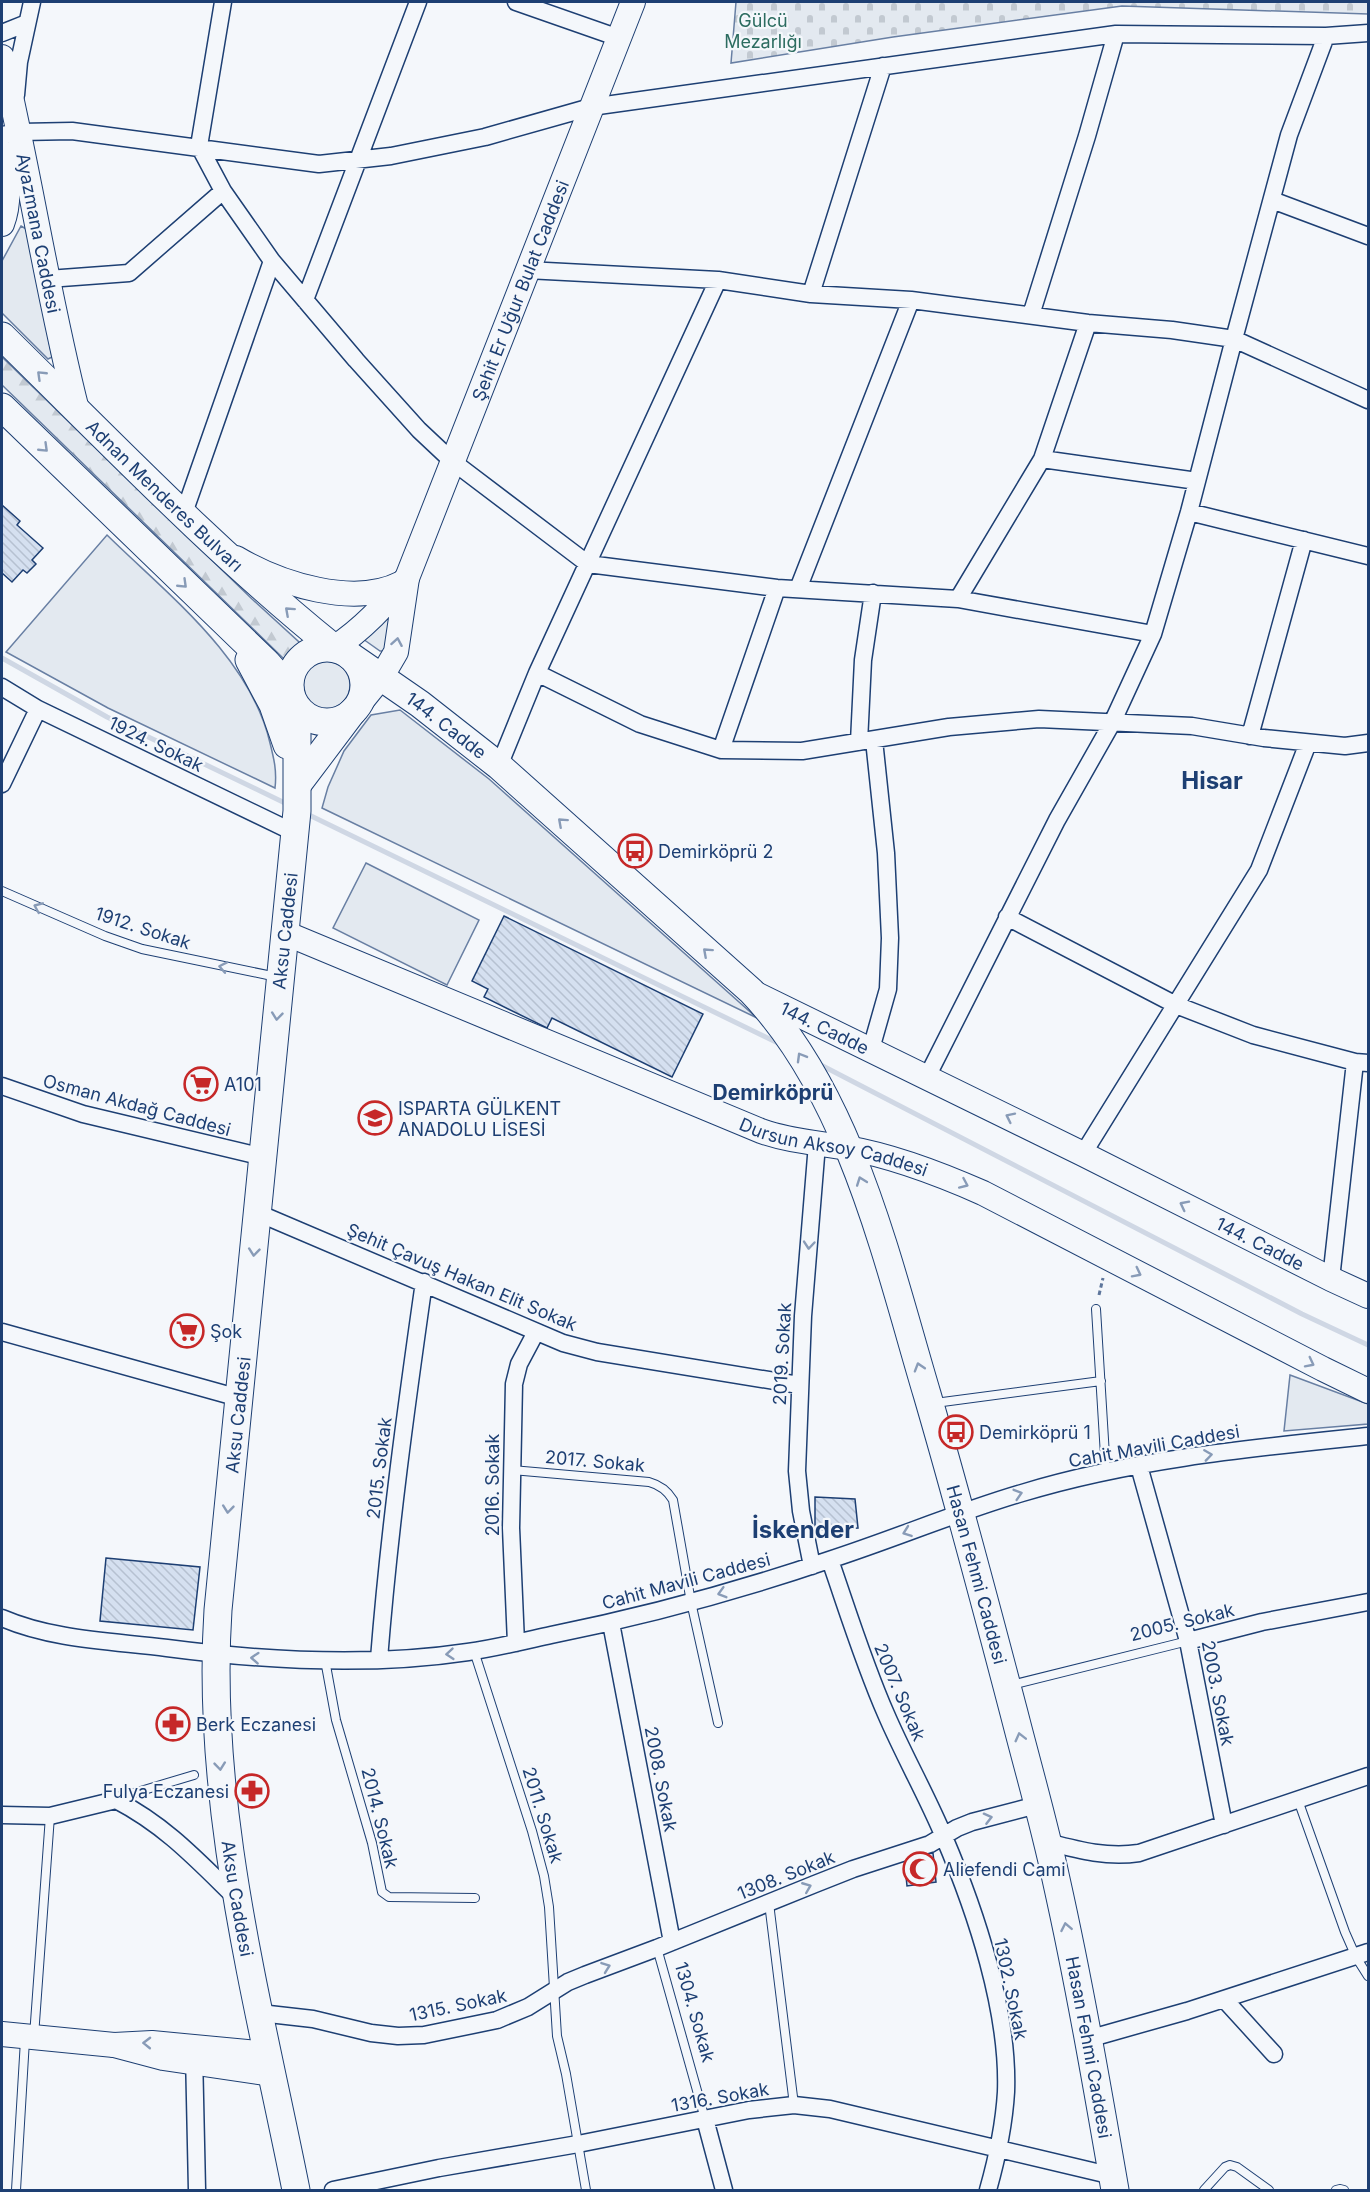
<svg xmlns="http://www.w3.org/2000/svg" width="1370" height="2192" viewBox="0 0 1370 2192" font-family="Inter,sans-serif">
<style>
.green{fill:#e3e9f0;stroke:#687fa3;stroke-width:1.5}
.forest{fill:url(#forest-firs);stroke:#687fa3;stroke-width:1.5}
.cemetery{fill:url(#cemetery-stones);stroke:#687fa3;stroke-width:1.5}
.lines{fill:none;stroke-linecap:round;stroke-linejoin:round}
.stream{stroke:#cfd7e4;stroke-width:5}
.building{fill:url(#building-back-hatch);stroke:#1d3f73;stroke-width:1.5}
.lane-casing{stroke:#1d3f73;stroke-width:10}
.street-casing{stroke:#1d3f73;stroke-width:19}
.secondary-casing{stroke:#1d3f73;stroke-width:26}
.primary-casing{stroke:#1d3f73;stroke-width:29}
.path{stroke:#5e769c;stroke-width:3;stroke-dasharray:4.5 3;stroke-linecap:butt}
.lane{stroke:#f4f7fb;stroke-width:8}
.street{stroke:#f4f7fb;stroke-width:16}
.secondary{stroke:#f4f7fb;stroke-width:24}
.primary{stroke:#f4f7fb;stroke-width:27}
.oneway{stroke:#889bb7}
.labels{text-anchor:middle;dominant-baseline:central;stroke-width:4.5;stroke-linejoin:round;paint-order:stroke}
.park-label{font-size:18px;fill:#2c6c60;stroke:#f4f7fb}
.street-label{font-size:18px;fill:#1d3f73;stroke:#f4f7fb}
.poi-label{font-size:18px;fill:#1d3f73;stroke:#f4f7fb;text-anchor:start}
.quarter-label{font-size:21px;font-weight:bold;fill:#1d3f73;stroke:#f4f7fb}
.district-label{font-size:24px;font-weight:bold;fill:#1d3f73;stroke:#f4f7fb}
</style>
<defs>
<pattern id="forest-firs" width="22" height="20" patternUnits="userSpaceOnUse" patternTransform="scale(1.5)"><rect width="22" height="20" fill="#e3e9f0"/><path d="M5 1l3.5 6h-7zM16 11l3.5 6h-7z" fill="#c2c9d1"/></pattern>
<pattern id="cemetery-stones" width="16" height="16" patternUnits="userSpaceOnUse" patternTransform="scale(1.5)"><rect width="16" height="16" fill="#e3e9f0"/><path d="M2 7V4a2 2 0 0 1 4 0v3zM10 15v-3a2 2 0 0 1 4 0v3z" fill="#c2c9d1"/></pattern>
<pattern id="building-back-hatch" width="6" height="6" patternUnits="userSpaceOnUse" patternTransform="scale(1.5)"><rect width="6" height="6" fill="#d5e0f0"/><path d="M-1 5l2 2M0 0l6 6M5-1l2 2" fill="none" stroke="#b6c1d1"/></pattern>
</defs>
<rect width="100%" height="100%" fill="#f4f7fb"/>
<path class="green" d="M21 226 28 230 52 357 48 359 2 313V261Z
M107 535C167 594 250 657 270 743 274 759 277 771 275 788L108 708 6 652Z
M396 603 390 644 383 651H380L363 639Z
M302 685a24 24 0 1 1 48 0a24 24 0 1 1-48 0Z
M400 710 489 779 757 1018 322 808 328 787 344 751 371 715Z
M366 863 479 920 447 985 333 928Z
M1290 1375 1368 1404V1424L1284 1431Z"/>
<path class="forest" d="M2 357 252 599 299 642 300 645 287 658H283L2 385Z"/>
<path class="cemetery" d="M736 2H1368V14L1122 6 893 37 731 63Z"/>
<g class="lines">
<path class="stream" d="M2 658 107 717 289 805
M305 813 780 1044
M817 1063 1302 1314 1368 1345"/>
</g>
<path class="building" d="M2 505 20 521 17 525 43 548 32 560 36 564 27 573 23 570 12 582 2 573Z
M504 916 703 1014 672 1077 552 1018 547 1028 484 997 488 989 472 981Z
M815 1497 855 1499 858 1528 815 1530Z
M106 1558 200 1567 193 1630 100 1621Z
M933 1853 936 1882 907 1886 904 1856Z"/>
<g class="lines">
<defs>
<path id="lane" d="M2 891 105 936 142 949 277 977
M1096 1309 1106 1472
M935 1403 1101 1381
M512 1470 649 1482C660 1485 667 1490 673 1500L691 1602 718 1723
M474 1651 532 1831 544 1876 549 1907 557 2036 566 2074 586 2190
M325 1660 336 1720 372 1843 382 1892 389 1897 475 1898
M1011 1685 1188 1641
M117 1800 134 1793 194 1775
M1298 1800 1345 1932 1356 1957 1368 1976
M769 1903 794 2105
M657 1948 705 2119
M34 2036 50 1816
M16 2190 25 2040
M1204 2190 1225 2167 1230 2165 1237 2167 1269 2190
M1336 2190 1340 2189 1344 2190"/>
<path id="street" d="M223 2 199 146 223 191 272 261 356 360 419 430 452 461 588 564 777 588 958 599 1153 634
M516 2 619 38
M2 33 27 23
M16 95 19 62 32 2
M2 135 20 132 72 131 319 164 391 156 485 137 591 107 1116 34 1326 36 1368 33
M1272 200 1368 236
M527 270 718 280 811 294 911 300 1088 323 1172 330 1234 339 1368 400
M48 279 129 273 223 191
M811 294 883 66
M305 300 418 2
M1031 315 1087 136 1116 34
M1042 459 1197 481
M1189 512 1368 556
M184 513 272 261
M798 589 911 300
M958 599 1042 459 1088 323
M537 673 640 724 721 750 802 751 949 727 1039 719 1192 726 1264 738 1345 746 1368 743
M2 687 38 709 295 833
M1250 736 1304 540
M859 742 863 660 873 593
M721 750 777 588
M499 766 537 673 718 280
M2 784 38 709
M1007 917 1176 1005 1253 1035 1355 1062 1368 1063
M871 1049 888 989 890 938 886 853 874 740
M927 1077 1057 820 1112 723 1153 634 1189 512 1234 339 1289 135 1326 36
M2 1086 83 1114 263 1157
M1083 1154 1259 870 1308 743
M258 1213 563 1343 597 1352 799 1385
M1331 1279 1355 1062
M2 1332 239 1398
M1139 1466 1188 1641 1224 1825
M830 1560C848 1612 864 1664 886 1714 904 1756 927 1796 944 1837 976 1912 1009 2011 1006 2092 1004 2126 997 2158 988 2190
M812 1566 801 1511 797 1471 803 1316 817 1144
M2 1618C53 1640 112 1641 167 1648 266 1661 369 1667 468 1652 496 1648 524 1641 551 1635 645 1616 738 1591 829 1560 894 1539 957 1512 1022 1493 1134 1459 1252 1448 1368 1436
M611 1623 672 1942
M1188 1641 1262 1622 1368 1602
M516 1643 511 1528 514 1384 519 1364 536 1332
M379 1659C389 1532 406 1408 424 1282
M2 1815 50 1816 116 1800C166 1826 197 1860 236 1898
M1047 1842C1078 1850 1107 1858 1139 1853L1368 1776
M1224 1999 1274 2054
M260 2013 313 2019 371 2033 398 2036 424 2035 497 2020 528 2007 568 1982 585 1975 657 1948 815 1884 853 1869 930 1844 957 1828 972 1822 1037 1805
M1088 2039 1187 2011 1368 1952
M194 2053 197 2190
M705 2119 724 2190
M333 2190 439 2168 578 2144 749 2110 794 2105 830 2109 1113 2176"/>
<g id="secondary">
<path id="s1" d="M2 57C30 174 47 293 77 410"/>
<path d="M2 152C7 175 11 201 2 224"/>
<path d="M236 558C280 584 354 608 402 583"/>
<path id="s2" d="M407 578 633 2"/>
<path d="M334 648C363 629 385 605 407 578L396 652 382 676 356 708"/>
<path id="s3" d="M285 933 761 1131C789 1141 818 1143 847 1148 894 1156 940 1174 983 1193L1323 1369 1368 1391"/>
<path id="s4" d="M752 992 1083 1154 1331 1279 1368 1296"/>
<path d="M2 2034 114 2045"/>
<path d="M268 2054 152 2043 114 2045 163 2058 272 2074"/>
</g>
<g id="primary">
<path id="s5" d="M2 336C109 441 217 554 334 648"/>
<path d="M2 407 267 663 290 689"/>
<circle cx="327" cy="685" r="37"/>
<path id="s6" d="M349 655 420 704 499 766 751 991C851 1095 887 1260 927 1394 958 1500 986 1606 1014 1713 1028 1768 1044 1823 1056 1879 1079 1982 1097 2086 1115 2190"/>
<path d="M249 660 273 705 287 745"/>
<path id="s7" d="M293 701 297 732V811L218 1610C205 1806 258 2000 296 2190"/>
<path d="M298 784 353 711"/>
</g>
</defs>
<use href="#lane" class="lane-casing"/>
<use href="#street" class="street-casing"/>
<use href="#secondary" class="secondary-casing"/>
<use href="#primary" class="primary-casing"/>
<path class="path" d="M1099 1295 1103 1278"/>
<use href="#lane" class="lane"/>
<use href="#street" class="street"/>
<use href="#secondary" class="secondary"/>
<use href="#primary" class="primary"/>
</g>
<defs><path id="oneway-chevron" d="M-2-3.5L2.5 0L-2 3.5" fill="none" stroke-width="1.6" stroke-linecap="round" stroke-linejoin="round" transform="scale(1.5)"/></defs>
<g class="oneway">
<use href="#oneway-chevron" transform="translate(41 375) rotate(-136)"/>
<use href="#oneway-chevron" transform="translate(44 448) rotate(44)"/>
<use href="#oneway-chevron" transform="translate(183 584) rotate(44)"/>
<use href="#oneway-chevron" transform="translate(289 611) rotate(-138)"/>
<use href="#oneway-chevron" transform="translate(397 642) rotate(-80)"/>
<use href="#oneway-chevron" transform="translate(562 822) rotate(-138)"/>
<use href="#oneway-chevron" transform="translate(38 907) rotate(-157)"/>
<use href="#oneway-chevron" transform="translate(707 952) rotate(-138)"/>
<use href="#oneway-chevron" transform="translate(223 967) rotate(-169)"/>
<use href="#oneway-chevron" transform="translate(277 1016) rotate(96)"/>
<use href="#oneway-chevron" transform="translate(801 1057) rotate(-120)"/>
<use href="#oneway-chevron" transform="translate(1010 1117) rotate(-154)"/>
<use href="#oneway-chevron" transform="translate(861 1181) rotate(-110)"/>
<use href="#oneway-chevron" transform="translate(964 1184) rotate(24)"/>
<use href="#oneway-chevron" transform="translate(1184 1205) rotate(-153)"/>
<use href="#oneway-chevron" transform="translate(809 1245) rotate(95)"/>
<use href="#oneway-chevron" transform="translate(254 1252) rotate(96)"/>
<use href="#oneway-chevron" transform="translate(1137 1273) rotate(27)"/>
<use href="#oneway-chevron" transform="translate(1310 1363) rotate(27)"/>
<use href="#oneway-chevron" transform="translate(919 1367) rotate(-107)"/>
<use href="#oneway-chevron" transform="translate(1208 1455) rotate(-8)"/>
<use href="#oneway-chevron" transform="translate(1018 1494) rotate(-17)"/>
<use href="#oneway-chevron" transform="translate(228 1509) rotate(96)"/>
<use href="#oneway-chevron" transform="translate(907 1532) rotate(160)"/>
<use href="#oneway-chevron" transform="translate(722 1593) rotate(164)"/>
<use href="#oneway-chevron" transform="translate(450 1654) rotate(175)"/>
<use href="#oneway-chevron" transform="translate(255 1658) rotate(-176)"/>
<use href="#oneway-chevron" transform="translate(1020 1737) rotate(-104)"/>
<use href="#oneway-chevron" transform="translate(220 1766) rotate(84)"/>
<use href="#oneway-chevron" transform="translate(988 1818) rotate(-14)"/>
<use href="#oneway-chevron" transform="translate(807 1887) rotate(-22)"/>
<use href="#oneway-chevron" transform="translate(1066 1927) rotate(-101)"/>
<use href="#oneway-chevron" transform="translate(606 1967) rotate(-20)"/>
<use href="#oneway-chevron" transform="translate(147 2043) rotate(-179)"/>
</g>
<defs>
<symbol id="bus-ring" viewBox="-11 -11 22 22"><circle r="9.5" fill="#f4f7fb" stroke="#c62828" stroke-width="1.5"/><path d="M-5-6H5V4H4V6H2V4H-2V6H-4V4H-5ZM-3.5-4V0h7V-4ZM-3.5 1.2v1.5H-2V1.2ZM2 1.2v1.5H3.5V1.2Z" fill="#c62828"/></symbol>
<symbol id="supermarket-ring" viewBox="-11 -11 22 22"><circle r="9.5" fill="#f4f7fb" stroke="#c62828" stroke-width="1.5"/><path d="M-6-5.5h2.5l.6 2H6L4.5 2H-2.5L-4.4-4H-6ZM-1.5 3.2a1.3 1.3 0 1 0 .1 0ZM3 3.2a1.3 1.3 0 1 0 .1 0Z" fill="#c62828"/></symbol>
<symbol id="school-ring" viewBox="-11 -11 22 22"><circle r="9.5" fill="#f4f7fb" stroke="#c62828" stroke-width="1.5"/><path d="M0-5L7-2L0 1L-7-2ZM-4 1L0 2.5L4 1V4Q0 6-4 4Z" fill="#c62828"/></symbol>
<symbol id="pharmacy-ring" viewBox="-11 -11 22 22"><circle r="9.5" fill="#f4f7fb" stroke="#c62828" stroke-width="1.5"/><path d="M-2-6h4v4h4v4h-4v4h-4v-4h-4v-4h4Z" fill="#c62828"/></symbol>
<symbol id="mosque-ring" viewBox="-11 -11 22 22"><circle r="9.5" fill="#f4f7fb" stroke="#c62828" stroke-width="1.5"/><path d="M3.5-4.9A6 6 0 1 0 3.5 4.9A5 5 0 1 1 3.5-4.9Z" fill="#c62828"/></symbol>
</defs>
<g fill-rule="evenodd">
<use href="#bus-ring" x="616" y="832" width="38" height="38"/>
<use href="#supermarket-ring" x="182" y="1065" width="38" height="38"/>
<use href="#school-ring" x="356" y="1099" width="38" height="38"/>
<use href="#supermarket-ring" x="168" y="1312" width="38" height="38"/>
<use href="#bus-ring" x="937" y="1413" width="38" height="38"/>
<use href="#pharmacy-ring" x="154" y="1705" width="38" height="38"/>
<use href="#pharmacy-ring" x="233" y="1772" width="38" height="38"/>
<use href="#mosque-ring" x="901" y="1850" width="38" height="38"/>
</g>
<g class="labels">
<g class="park-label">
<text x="763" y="20">Gülcü<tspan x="763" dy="21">Mezarlığı</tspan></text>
</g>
<g class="street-label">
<text stroke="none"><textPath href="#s1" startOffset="180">Ayazmana Caddesi</textPath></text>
<text stroke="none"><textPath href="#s2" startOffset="309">Şehit Er Uğur Bulat Caddesi</textPath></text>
<text stroke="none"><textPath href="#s5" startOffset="228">Adnan Menderes Bulvarı</textPath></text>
<text stroke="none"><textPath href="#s6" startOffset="120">144. Cadde</textPath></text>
<text transform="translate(156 744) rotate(26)">1924. Sokak</text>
<text transform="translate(143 928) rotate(18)">1912. Sokak</text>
<text transform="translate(285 931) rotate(-84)">Aksu Caddesi</text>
<text stroke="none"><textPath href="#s4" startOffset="81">144. Cadde</textPath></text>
<text transform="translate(137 1105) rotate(15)">Osman Akdağ Caddesi</text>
<text stroke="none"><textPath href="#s3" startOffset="590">Dursun Aksoy Caddesi</textPath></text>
<text stroke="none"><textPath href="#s4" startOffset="567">144. Cadde</textPath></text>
<text transform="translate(462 1277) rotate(23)">Şehit Çavuş Hakan Elit Sokak</text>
<text transform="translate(782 1354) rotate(-87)">2019. Sokak</text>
<text transform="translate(238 1415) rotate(-84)">Aksu Caddesi</text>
<text transform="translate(1154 1446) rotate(-10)">Cahit Mavili Caddesi</text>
<text transform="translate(595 1461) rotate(5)">2017. Sokak</text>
<text transform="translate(379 1468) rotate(-83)">2015. Sokak</text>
<text transform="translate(492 1485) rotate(-90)">2016. Sokak</text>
<text stroke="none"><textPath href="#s6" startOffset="1156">Hasan Fehmi Caddesi</textPath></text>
<text transform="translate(686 1581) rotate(-15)">Cahit Mavili Caddesi</text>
<text transform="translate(1182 1622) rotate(-14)">2005. Sokak</text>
<text transform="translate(900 1692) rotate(67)">2007. Sokak</text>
<text transform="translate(1218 1693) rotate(79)">2003. Sokak</text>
<text transform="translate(661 1779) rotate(79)">2008. Sokak</text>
<text transform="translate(543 1815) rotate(73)">2011. Sokak</text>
<text transform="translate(380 1818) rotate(76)">2014. Sokak</text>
<text transform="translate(786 1875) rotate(-22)">1308. Sokak</text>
<text stroke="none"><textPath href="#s7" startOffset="1203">Aksu Caddesi</textPath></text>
<text transform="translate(1011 1989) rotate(78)">1302. Sokak</text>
<text transform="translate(458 2005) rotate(-12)">1315. Sokak</text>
<text transform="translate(695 2012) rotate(74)">1304. Sokak</text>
<text stroke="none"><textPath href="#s6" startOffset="1642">Hasan Fehmi Caddesi</textPath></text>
<text transform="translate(720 2097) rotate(-10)">1316. Sokak</text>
</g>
<g class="poi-label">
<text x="658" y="851">Demirköprü 2</text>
<text x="224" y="1084">A101</text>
<text x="398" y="1108">ISPARTA GÜLKENT<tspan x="398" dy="21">ANADOLU LİSESİ</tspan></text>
<text x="210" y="1331">Şok</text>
<text x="979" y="1432">Demirköprü 1</text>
<text x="196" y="1724">Berk Eczanesi</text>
<text x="229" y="1791" text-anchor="end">Fulya Eczanesi</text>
<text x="943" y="1869">Aliefendi Cami</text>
</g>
<g class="quarter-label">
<text x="773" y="1092">Demirköprü</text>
</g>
<g class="district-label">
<text x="1212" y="780">Hisar</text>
<text x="803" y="1529">İskender</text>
</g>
</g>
<rect width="1370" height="2192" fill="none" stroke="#1d3f73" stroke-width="6"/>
</svg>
